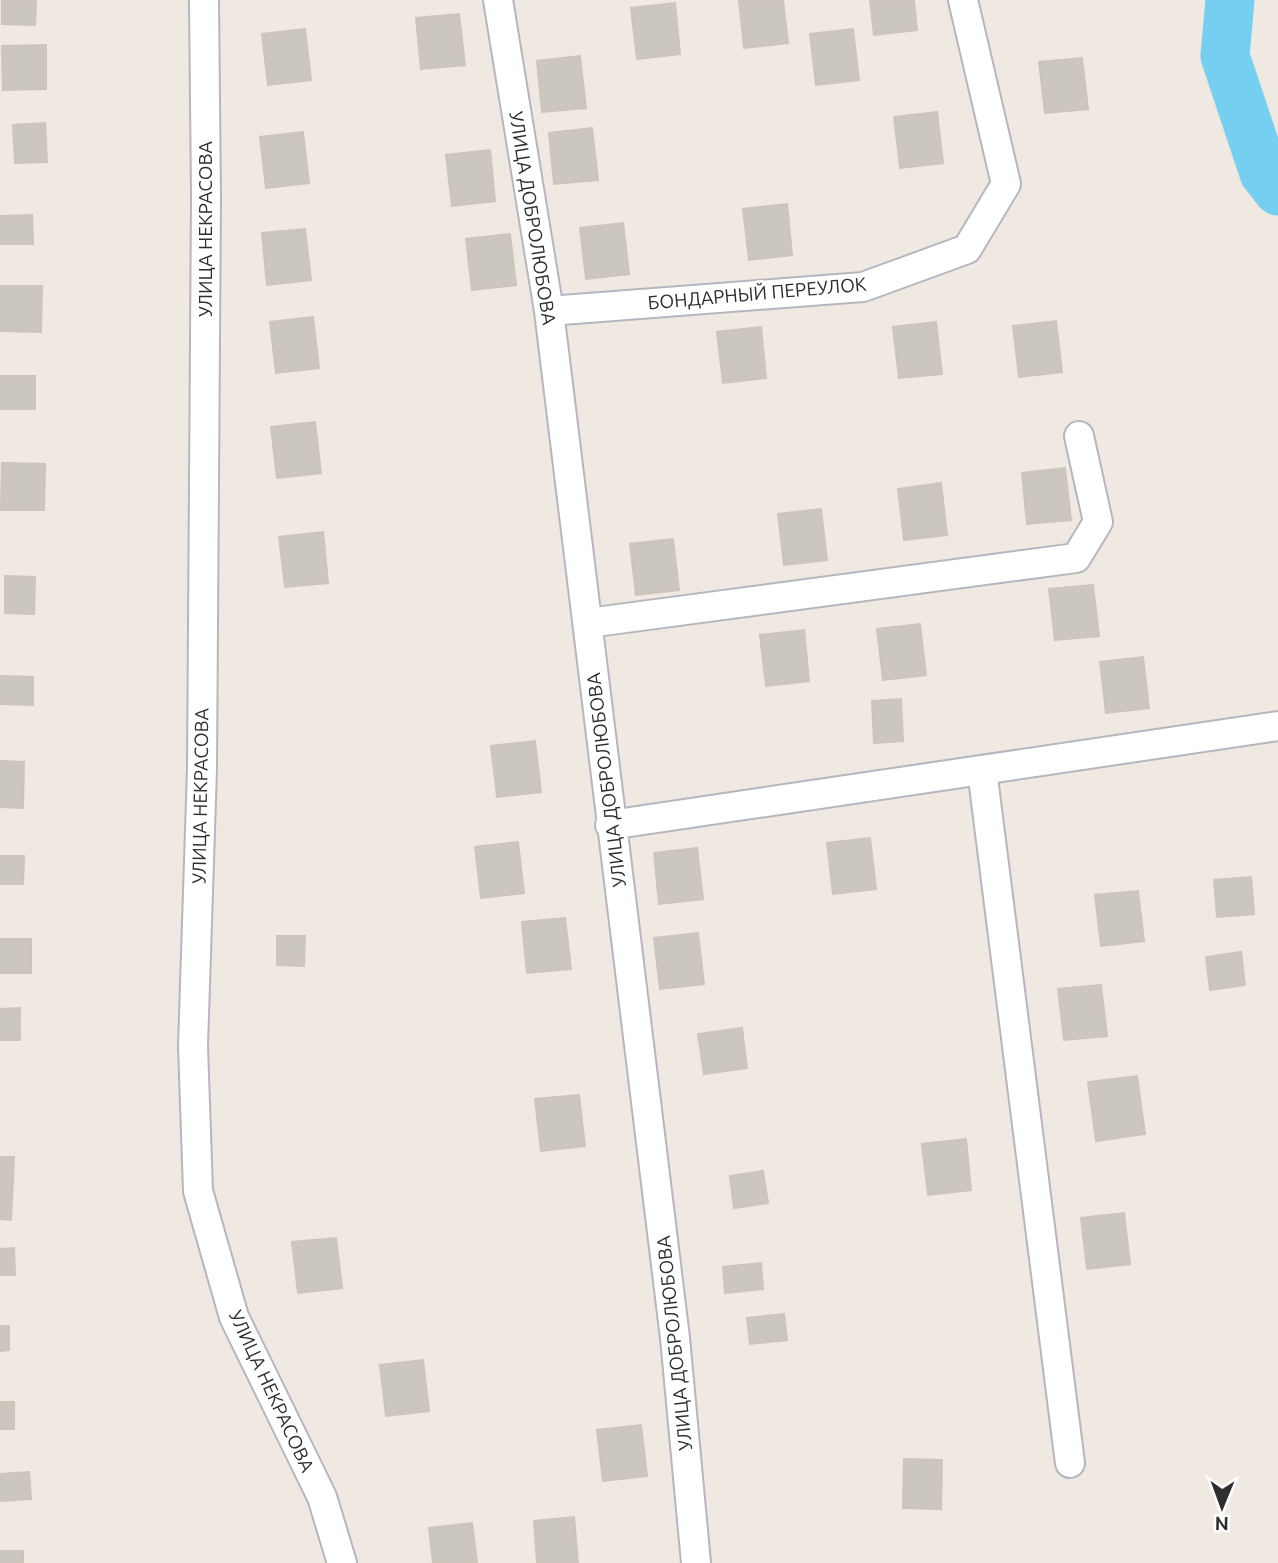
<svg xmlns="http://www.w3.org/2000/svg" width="1278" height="1563" viewBox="0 0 1278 1563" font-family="Ubuntu,sans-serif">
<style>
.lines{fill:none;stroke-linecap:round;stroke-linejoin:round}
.river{stroke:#75cff0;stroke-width:49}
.building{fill:#cbc7bf;stroke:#cbc5ba;stroke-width:2}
.minor-casing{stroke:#b4b7c1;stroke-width:32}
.minor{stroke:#fff;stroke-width:28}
.labels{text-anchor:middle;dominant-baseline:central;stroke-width:5;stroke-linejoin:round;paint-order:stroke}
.street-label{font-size:19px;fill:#2e2e2e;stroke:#fff}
</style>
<rect width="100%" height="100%" fill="#efe9e1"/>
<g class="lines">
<path class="river" d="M1230 0 1225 56 1264 173 1278 191"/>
</g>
<path class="building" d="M2 0H36L35 25 2 24Z
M739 0H783L788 43 744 48Z
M870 0H914L917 30 874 35Z
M675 3 680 54 637 59 631 8Z
M459 14 465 65 421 69 416 18Z
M305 29 311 80 268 85 262 34Z
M853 29 859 80 816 85 810 34Z
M46 45V89L3 90 2 46Z
M580 56 586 108 542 112 537 61Z
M1082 58 1088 109 1045 113 1039 62Z
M937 112 943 163 900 168 894 117Z
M45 123 47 162 15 163 13 125Z
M592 128 598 180 554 184 549 133Z
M303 132 309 183 266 188 260 137Z
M490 150 495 201 452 206 446 155Z
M787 204 792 255 749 260 743 209Z
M32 215 33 244H0V216Z
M623 223 629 274 586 279 580 228Z
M305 229 311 280 267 285 262 233Z
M510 234 516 285 472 290 466 239Z
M0 286H42L41 332 0 331Z
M313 317 319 368 276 373 270 322Z
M1056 321 1062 372 1019 377 1013 326Z
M936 322 942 374 899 378 893 327Z
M761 327 766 378 723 383 717 332Z
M0 376H35V409H0Z
M315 422 321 473 277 478 271 427Z
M2 463 45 464 44 510H1Z
M1065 468 1071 520 1027 524 1022 473Z
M941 483 947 535 904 540 898 489Z
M821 509 827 560 784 565 778 514Z
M323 532 328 583 285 587 279 537Z
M673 539 679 590 636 595 630 544Z
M5 576 35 577 34 614 5 613Z
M1093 585 1099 636 1055 640 1049 589Z
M920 624 926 675 883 680 877 629Z
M804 630 809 681 766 686 760 635Z
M1143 657 1149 708 1106 713 1100 662Z
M0 676 33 677V705L0 704Z
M901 699 903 741 874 743 872 701Z
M535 741 541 792 497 797 491 746Z
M0 761 24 762 23 808 0 807Z
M870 838 876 889 833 894 827 843Z
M518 842 524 893 481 898 475 847Z
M697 848 703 899 659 904 654 853Z
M0 856H24L23 884H0Z
M1251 877 1254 914 1217 917 1214 880Z
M1138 891 1144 941 1101 946 1095 895Z
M565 918 571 969 527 973 522 922Z
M698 933 704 984 660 989 654 938Z
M277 936H305L304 966 277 965Z
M0 939H31V973H0Z
M1241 952 1245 985 1210 990 1206 957Z
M1101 985 1107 1036 1064 1040 1058 989Z
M20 1008V1040H0V1009Z
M742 1028 747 1068 704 1074 698 1034Z
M1137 1076 1145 1134 1096 1141 1088 1082Z
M579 1095 585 1146 541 1151 535 1099Z
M966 1139 971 1190 928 1195 922 1144Z
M0 1157H14L11 1220 0 1219Z
M763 1171 768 1203 734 1208 730 1176Z
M1124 1213 1130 1264 1087 1269 1081 1218Z
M336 1238 342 1288 298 1293 292 1242Z
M14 1248 15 1275H0V1249Z
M761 1263 763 1289 725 1293 723 1267Z
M784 1314 787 1340 750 1344 747 1318Z
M0 1326H9V1350L0 1351Z
M423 1360 429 1411 386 1416 380 1365Z
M0 1402H14V1429H0Z
M641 1425 647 1476 603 1481 597 1430Z
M904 1459 942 1460 941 1509 903 1508Z
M29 1472 31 1499 0 1501V1474Z
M574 1517 578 1563H537L534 1521Z
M472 1523 477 1563H433L429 1528Z
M0 1551H23V1563H0Z"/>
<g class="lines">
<defs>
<path id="minor" d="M204 0 206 197 202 769 193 1046 198 1191 234 1317 322 1497 342 1563
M498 0 549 311 675 1338 696 1563
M549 311 863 287 967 249 1006 184 963 0
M588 623 1076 558 1098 522 1079 436
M982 770 1070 1463
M610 825 1278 726"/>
</defs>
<use href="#minor" class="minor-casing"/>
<use href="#minor" class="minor"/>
</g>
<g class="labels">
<g class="street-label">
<text transform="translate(533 218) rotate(81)">УЛИЦА ДОБРОЛЮБОВА</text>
<text transform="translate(205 229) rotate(-90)">УЛИЦА НЕКРАСОВА</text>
<text transform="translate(757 293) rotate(-5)">БОНДАРНЫЙ ПЕРЕУЛОК</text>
<text transform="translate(606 780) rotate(-97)">УЛИЦА ДОБРОЛЮБОВА</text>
<text transform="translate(200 796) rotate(-89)">УЛИЦА НЕКРАСОВА</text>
<text transform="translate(674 1343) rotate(-96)">УЛИЦА ДОБРОЛЮБОВА</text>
<text transform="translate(272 1391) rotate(65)">УЛИЦА НЕКРАСОВА</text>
</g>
</g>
<g transform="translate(1222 1507) rotate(181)" stroke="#ffffff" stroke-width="5" paint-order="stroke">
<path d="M0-5L12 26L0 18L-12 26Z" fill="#2e2e2e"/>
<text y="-10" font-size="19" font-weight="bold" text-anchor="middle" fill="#2e2e2e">N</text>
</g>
</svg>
